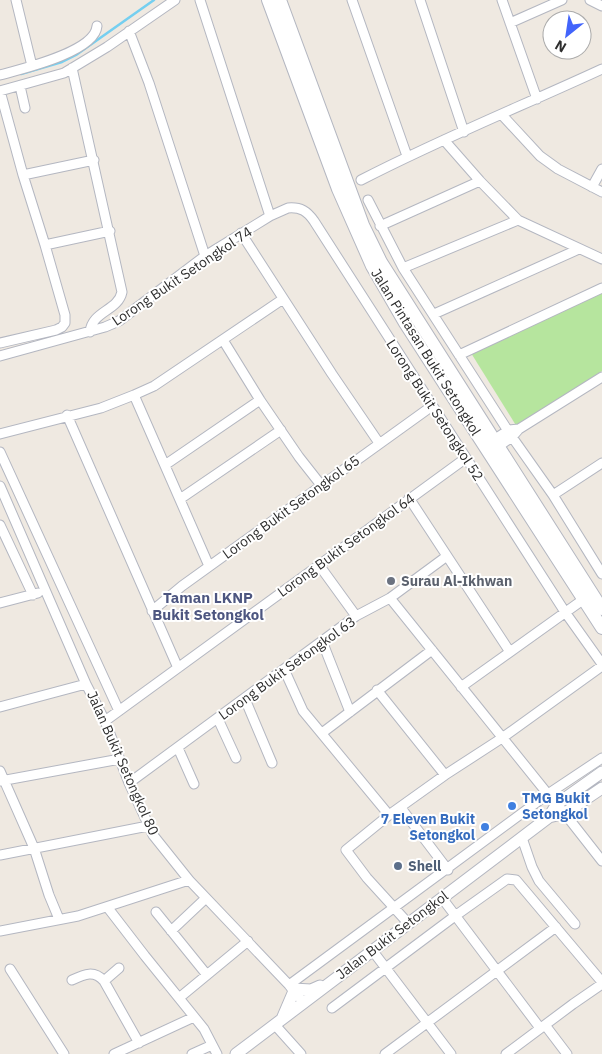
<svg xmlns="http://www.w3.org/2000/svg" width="602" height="1054" viewBox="0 0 602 1054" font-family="'IBM Plex Sans',sans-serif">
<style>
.green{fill:#b6e59e}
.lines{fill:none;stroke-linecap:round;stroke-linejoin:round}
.stream{stroke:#75cff0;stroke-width:2.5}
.minor-casing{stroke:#b4b7c1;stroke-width:11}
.tertiary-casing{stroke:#b4b7c1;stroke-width:13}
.secondary-casing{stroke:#b4b7c1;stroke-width:14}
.minor{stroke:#fff;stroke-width:9}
.tertiary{stroke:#fff;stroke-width:11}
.secondary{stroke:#fff;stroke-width:12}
.worship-dot{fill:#6b7280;stroke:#fff;stroke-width:2}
.shop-dot{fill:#3f7fe0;stroke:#fff;stroke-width:2}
.service-dot{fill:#5c6f8a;stroke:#fff;stroke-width:2}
.labels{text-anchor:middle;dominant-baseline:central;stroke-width:4;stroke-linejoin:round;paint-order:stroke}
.street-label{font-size:14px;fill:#2e2e2e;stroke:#fff}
.worship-label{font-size:14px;font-weight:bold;fill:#5b616d;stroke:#fff;text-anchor:start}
.shop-label{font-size:14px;font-weight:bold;fill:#366cbe;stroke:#fff;text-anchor:start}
.service-label{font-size:14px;font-weight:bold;fill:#4e5e75;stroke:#fff;text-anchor:start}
.neighbourhood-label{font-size:15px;font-weight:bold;fill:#4d5680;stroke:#fff}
</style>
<rect width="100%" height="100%" fill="#efe9e1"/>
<path class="green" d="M602 290V371L517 427 471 353Z"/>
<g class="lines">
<path class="stream" d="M21 74 62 62 76 55 154 0"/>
<defs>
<path id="minor" d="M16 0 32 66
M200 0 270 216
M352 0 407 156
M420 0 464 132
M502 0 537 99
M590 0 602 6
M510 23 562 0
M129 31 149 83 205 256
M72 68 122 292C118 311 92 311 90 332
M0 75C22 69 95 52 97 26
M20 86 25 108
M0 91 64 73 107 47 175 0
M502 115 540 156 558 169 602 192
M444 140 480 181 518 220 602 259
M23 175 94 160
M361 180C440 139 522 106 602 69
M592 187 602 169
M368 200 403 268 512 437 553 495 602 574
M380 226 480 181
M241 233 332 374 379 443
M45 245 110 231
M403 268 518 220
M434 314 579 249
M223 340 260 400 299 457 321 485
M0 343 56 330 62 327 65 323V315L45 245 23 175 0 91
M459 355 602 288
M0 356 105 327 119 321 205 256 270 216 288 208C301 207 307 211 314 221L565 612 602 664
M134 395 209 566
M67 415 178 668
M519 429 602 377
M0 434 101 408 134 395 154 386 283 299
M495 439 509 430 519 429 512 437 499 446
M0 452 119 711
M165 465 260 400
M0 486 86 684 105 721 129 783 153 835 189 880 289 985 304 1003
M553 495 602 463
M409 498 510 652
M180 499 281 430
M0 525 33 595
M319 565 356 616
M390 598 551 798
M0 603 38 593
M152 611 182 586 432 406
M322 641 350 712
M284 669 303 711 389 815
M461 687 584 599
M377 690 445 775
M245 699 272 763
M0 707 86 684
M218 719 236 758
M105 721 466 458
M322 733 432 650
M178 748 194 784
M0 771 34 848 49 895 59 919
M0 781 120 759
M129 783 356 616 390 598 447 556
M401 808 448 870
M562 810 602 861
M522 838 532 867 539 881 575 924
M0 855 148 826
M442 898 540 1028
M108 908 145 956 204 1029 217 1054
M156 912 207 975
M408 923 367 878 346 850 389 815 445 775 502 738 602 666
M0 931 78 916 189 880
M171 931 206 898
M372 950 451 1054
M10 969 64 1054
M72 980C85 974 94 970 104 981L139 1043
M104 981 119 968
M289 985 548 794 602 758
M179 998 248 941
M332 1008 455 916 507 879 516 880 602 982
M275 1025 301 1054
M545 1025 567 1054
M114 1054 194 1017
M192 1054 212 1045
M385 1054 556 927
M506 1054 573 1004 602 984"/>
<path id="tertiary" d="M549 817 565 813 602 788
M293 989 311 990 320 986
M282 1019 294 991
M236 1054 549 817 557 804 602 772"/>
<path id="secondary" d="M268 0 338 189 372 266 405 323 602 628
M280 0 363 225 381 262 602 609"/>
</defs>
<use href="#minor" class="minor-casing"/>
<use href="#tertiary" class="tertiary-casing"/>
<use href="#secondary" class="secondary-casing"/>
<use href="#minor" class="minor"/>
<use href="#tertiary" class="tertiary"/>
<use href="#secondary" class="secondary"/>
</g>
<circle class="worship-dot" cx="391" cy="581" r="5"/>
<g class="shop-dot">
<circle cx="512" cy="806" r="5"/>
<circle cx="485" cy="827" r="5"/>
</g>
<circle class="service-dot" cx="398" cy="866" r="5"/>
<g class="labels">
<g class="street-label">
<text transform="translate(182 276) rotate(-34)">Lorong Bukit Setongkol 74</text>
<text transform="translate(426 352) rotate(58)">Jalan Pintasan Bukit Setongkol</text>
<text transform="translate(435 410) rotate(57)">Lorong Bukit Setongkol 52</text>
<text transform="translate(291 507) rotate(-36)">Lorong Bukit Setongkol 65</text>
<text transform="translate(346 545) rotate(-36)">Lorong Bukit Setongkol 64</text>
<text transform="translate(287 668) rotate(-36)">Lorong Bukit Setongkol 63</text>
<text transform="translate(123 763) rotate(66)">Jalan Bukit Setongkol 80</text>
<text transform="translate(392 935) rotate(-37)">Jalan Bukit Setongkol</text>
</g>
<g class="worship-label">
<text x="401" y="581">Surau Al-Ikhwan</text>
</g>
<g class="shop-label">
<text x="522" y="798">TMG Bukit<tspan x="522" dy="16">Setongkol</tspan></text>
<text x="475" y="819" text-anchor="end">7 Eleven Bukit<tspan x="475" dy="16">Setongkol</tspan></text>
</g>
<g class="service-label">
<text x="408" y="866">Shell</text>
</g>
<g class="neighbourhood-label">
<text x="208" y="597">Taman LKNP<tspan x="208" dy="17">Bukit Setongkol</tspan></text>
</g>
</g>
<g transform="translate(567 35) rotate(210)"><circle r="24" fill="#ffffff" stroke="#ababab"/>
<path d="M0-4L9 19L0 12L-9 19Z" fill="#4264fb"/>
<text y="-8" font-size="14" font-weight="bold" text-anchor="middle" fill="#2e2e2e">N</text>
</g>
</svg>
